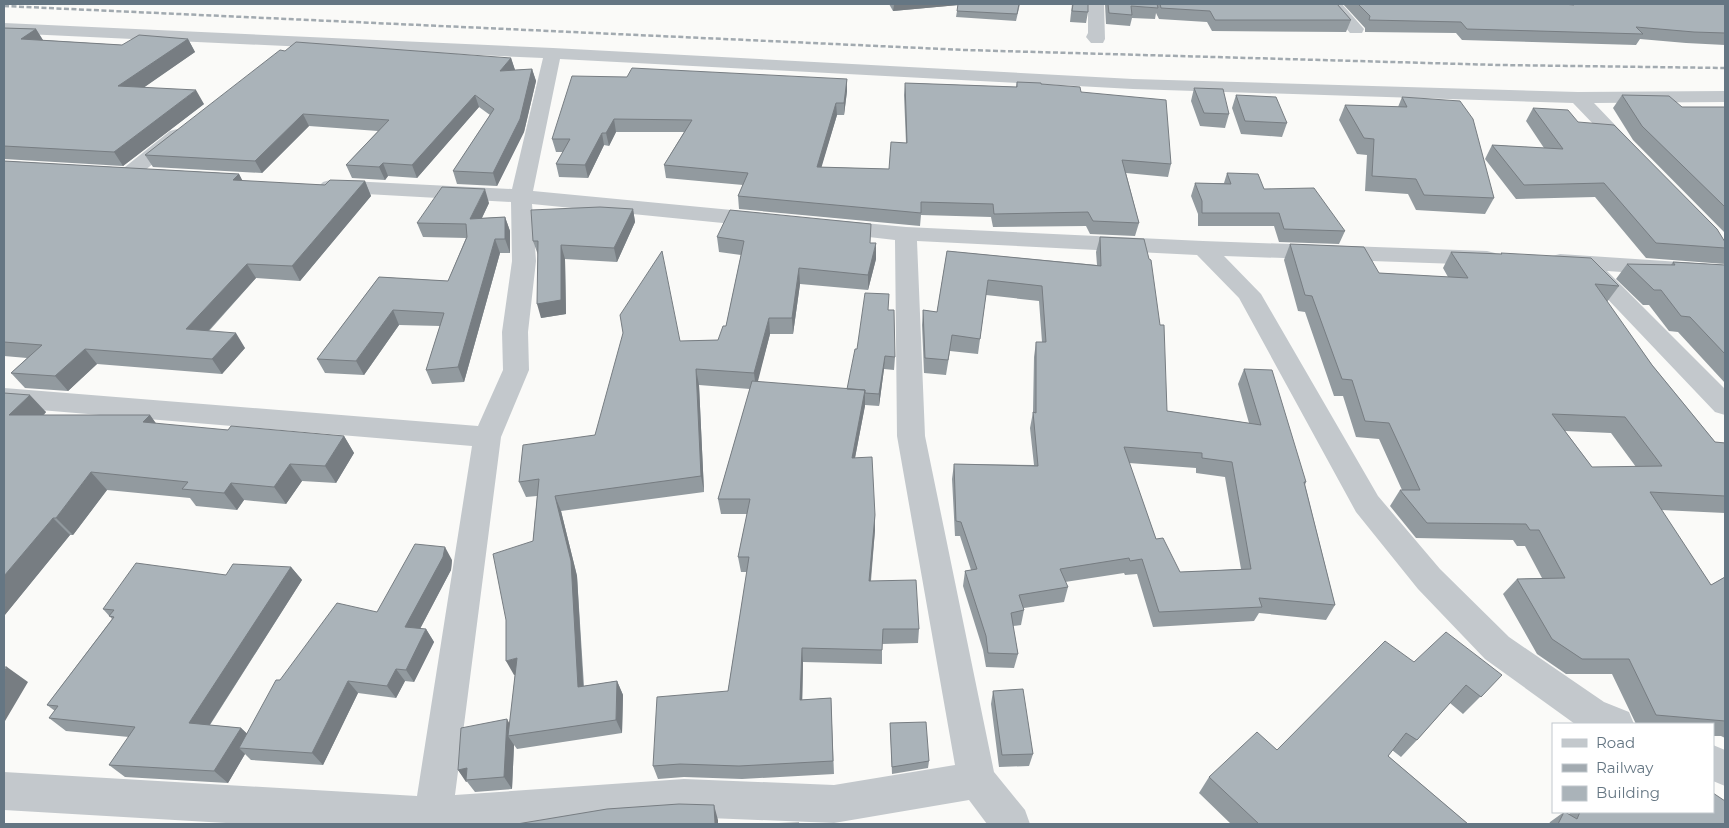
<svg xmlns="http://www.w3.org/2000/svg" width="1729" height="828" viewBox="0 0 1729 828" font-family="Montserrat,sans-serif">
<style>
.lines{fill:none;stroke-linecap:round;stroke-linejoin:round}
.street{fill:#c3c8cc;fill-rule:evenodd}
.rail{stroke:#a2aab0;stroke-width:2.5;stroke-dasharray:5 2.5;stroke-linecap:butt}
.wall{fill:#929a9f;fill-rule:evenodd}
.shaded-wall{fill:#777d82}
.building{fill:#aab3b9;stroke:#777d82;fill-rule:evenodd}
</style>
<rect width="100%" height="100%" fill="#fafaf8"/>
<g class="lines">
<path class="street" d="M1088 4H1104L1105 39 1103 43H1091L1086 37 1088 33Z
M1326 4H1342L1364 29 1362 33H1350Z
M4 23 553 48 1133 79 1578 92 1725 91V102L1594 103 1639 150 1636 154 1629 156 1622 154 1573 103 1133 89 560 59 533 191 763 213 771 215 774 220 771 225 763 227 532 204 536 261 528 332 529 370 501 437 455 795 684 779 834 785 955 765 897 436 895 240 825 232 822 227 825 222 833 220 906 227 1203 241 1487 251 1495 253 1499 258 1495 263 1487 265 1224 256 1261 294 1378 496 1440 569 1509 637 1604 702 1629 712 1634 724H1575L1485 659 1418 589 1356 512 1239 298 1197 255 917 241 925 436 994 772 1025 810 1030 824H987L969 800 834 823 684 817 587 824H243L4 810V772L417 796 472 446 4 407V388L478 426 503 370 502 332 512 261 511 202 330 192 323 190 319 186 323 182 330 180 512 189 543 58 4 33Z
M177 129 184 131 187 135 184 139 134 179 127 181 120 179 117 175 120 171 170 131Z
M1560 254 1725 265V279L1607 271 1725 389V415L1715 412 1579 269 1552 266 1548 261 1552 256Z
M1713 745 1725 750V786L1713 781Z"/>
<path class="rail" d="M4 6 965 50 1499 65 1725 68"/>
</g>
<path class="wall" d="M889 4H1020L1016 21 956 17 958 5 893 11Z
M1072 4H1088V12L1086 23 1070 22Z
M1105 4H1337L1351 20 1346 32 1212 31 1207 22 1159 19 1156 13 1155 19 1132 18 1130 26 1106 24Z
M1343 4H1725V45L1686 43 1640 39 1636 45 1462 40 1456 33 1365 32V28Z
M4 28 36 29 43 40 122 45 188 39 195 52 144 87 204 104 123 166 4 159Z
M511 58 515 70 532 69 536 81 524 132 497 186 457 184 453 171 490 115 479 107 417 178 388 176 385 180 352 178 346 165 378 131 309 126 262 173 153 167 145 155Z
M627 77 847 79V91L844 115H837L821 167 889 169 906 143 904 95 905 83 1016 87 1017 82 1041 84 1081 92 1171 164 1168 177 1126 173 1139 223 1135 236 1090 234 1086 226 993 227 991 217 921 215 920 226 739 209 738 196 743 185 666 178 664 165 684 132H616L609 146 604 145 588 178 559 177 556 164 563 152H556L552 139Z
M1194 88 1229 114 1225 128 1200 126 1191 101Z
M1236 95 1287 123 1282 137 1241 134 1232 108Z
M1622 95 1682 107H1725V233L1633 140 1613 108Z
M1402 97 1494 198 1485 214 1416 210 1408 194 1365 191 1367 155 1357 154 1339 120 1345 105 1398 107Z
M1533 108 1578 122 1725 242V264L1646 258 1595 197 1516 199 1485 159 1492 145 1544 148 1526 121Z
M4 161 239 174 242 181 325 185 365 181 371 196 300 281 256 278 209 331 245 348 222 374 97 364 68 391 25 388 11 373 27 358 4 356Z
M1227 173 1264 189 1345 231 1339 244 1279 242 1274 226H1198V214L1191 196 1195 183H1224Z
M489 203 482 218 505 217 510 231V253H500L464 382 432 384 426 370 440 326 399 325 364 375 325 373 317 359 379 277 448 281 466 238 423 237 417 223Z
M633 209 635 222 617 262 565 259 566 314 541 318 538 255 533 241Z
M717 237 870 243 876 259 868 290 800 284 793 334H770L757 382 847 389 857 349 889 310 895 357 894 370 884 369 879 406 865 405 855 458 875 515V530L871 581 919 629 918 643 882 644V664L803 662 802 700 831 698 834 774 742 779 684 777 658 779 653 766 728 691 747 572H741L738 557 747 514H721L718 499 750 389 699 385 704 492 561 511 577 576 584 686 617 681 623 695 622 733 517 749 514 745 512 789 475 792 458 770 510 724 515 674 514 675 533 541 537 496 526 497 519 482 595 435 680 341 718 340 726 326 741 255 719 252Z
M1100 237 1167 411 1249 423 1238 384 1244 369 1306 482 1305 485 1335 605 1326 620 1259 613 1254 621 1153 627 1137 574 1125 575 1124 573 1065 582 1068 587 1064 602 1024 608V610L1021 625 1013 626 1018 654 1014 668 986 667 983 650 963 586 965 571 971 570 960 536H955L952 479 954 464 1034 465 1030 428 1033 412 1034 357 1036 342H1042L1039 301 986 295 978 354 950 351 946 375 924 373 922 325 923 310 937 312 947 251 1097 265 1096 252ZM1129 463 1196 468V473L1225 477 1241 569 1180 572 1156 539Z
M1290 244 1379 273 1448 277 1443 268 1451 252 1501 254V253L1619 286 1607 302 1652 365 1715 442 1725 443V513L1661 510 1711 585 1725 577V738L1721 736H1713V724H1636L1612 674H1566L1537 654 1503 594 1517 579 1542 578 1525 546H1517L1513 540 1416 538 1390 506 1400 490H1402L1379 439 1356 437 1343 396H1334L1305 312 1298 311 1284 260ZM1565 431 1611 433 1636 467H1592Z
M1673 262 1725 265V383L1678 332 1669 331 1649 305H1643L1616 279 1627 264 1671 265Z
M4 393 46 412 44 415H150L156 424 228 430 344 436 354 453 336 483 302 481 286 504 244 500 237 510 196 506 190 498 107 490 73 535H70L4 616Z
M452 560 451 570 420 629H426L434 642 414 682 405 681 396 698 358 693 323 765 251 760 245 754 228 783 125 777 109 765 129 737 66 731 49 718 55 711 47 705 112 619 103 609 226 575 291 567 302 580 210 725 241 728 247 734 280 680Z
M1414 662 1502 675 1463 714 1450 703 1417 740 1401 757 1392 750 1388 756 1468 824H1231L1199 793 1209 777 1277 750Z
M993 691 1033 754 1029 766 999 767 991 704Z
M890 723 929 761 928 768 892 774Z
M1564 812H1565L1569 814 1571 812H1713L1725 824H1549L1550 822Z"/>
<path class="shaded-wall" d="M905 4H959V5L893 11 894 5Z
M36 29 44 42 21 39Z
M188 39 195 52 126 100 118 86Z
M511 58 515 70 500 71Z
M532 69 536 81 524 132 497 186 493 173Z
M847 79V91L844 115V103Z
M196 90 204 104 123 166 114 152Z
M475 95 479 107 417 178 412 165Z
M836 103 837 115 818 179 817 167Z
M303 114 309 126 262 173 255 161Z
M614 119 616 132 609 146 606 133Z
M602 133 604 145 588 178 585 165Z
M383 163 388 176 385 180 379 167Z
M239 174 247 189 233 180Z
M365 181 371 196 300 281 292 266Z
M485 189 489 203 475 232 470 219Z
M633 209 635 222 617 262 614 248Z
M505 217 510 231V253L505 239Z
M495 239 500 253 464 382 458 367Z
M876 243V259L868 290V275Z
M561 245 565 259 566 314 541 318 537 304Z
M247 264 256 278 196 344 186 329Z
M799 268 800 284 793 334 792 318Z
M393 310 399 325 364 375 356 361Z
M769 318 770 334 756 389 754 373Z
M236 333 245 348 222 374 212 359Z
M85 349 97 364 68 391 55 376Z
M885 356 884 369 879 406V394Z
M696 369 699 385 704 492 701 476Z
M865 390V406L852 473V458Z
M30 395 46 412 26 432 9 415Z
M150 415 163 433 143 422Z
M344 436 354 453 336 483 325 466Z
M290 464 302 481 286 504 274 487Z
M91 472 107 490 73 535 56 518Z
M231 483 244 500 237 510 224 493Z
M555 496 561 511 577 576 584 701 578 687Z
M875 515V530L869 596V581Z
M53 518 70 535 4 616V576Z
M445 547 452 560 451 570 414 640 405 627Z
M291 567 302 580 203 735 189 723Z
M426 629 434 642 414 682 406 670Z
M802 648 803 662 802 713 800 700Z
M517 658 525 672 514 675 506 661Z
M7 667 28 682 5 721 4 720V672Z
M396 669 405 681 396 698 387 686Z
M348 681 358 693 323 765 312 753Z
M617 681 623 695 622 733 616 720Z
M507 719 514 732 508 736 514 745 512 789 504 777Z
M241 728 254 740 239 748 245 754 228 783 214 771Z
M467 768 466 780 467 782H466L458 770Z
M714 805 718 820V824H715Z"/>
<path class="building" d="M958 4H1019L1017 14 957 11Z
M1073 4H1088V12L1072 11Z
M1108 4H1157L1158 8 1131 6 1132 15 1109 13Z
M1160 4H1337L1351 20H1215L1210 11 1161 8Z
M1358 4H1563L1574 5 1573 4H1725V33L1694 32 1636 27 1643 34 1467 29 1461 22 1369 20 1370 16Z
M4 28 36 29 21 39 122 45 139 35 188 39 118 86 196 90 114 152 4 146Z
M296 42 511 58 500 71 532 69 520 119 493 173 453 171 494 109 475 95 412 165 383 163 379 167 346 165 389 120 303 114 255 161 145 155 280 50 285 51Z
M632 68 847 79 844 103H836L817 167 889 169 891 142 907 143 905 83 1017 87V82L1041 83V84L1080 87 1081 92 1166 100 1171 164 1122 160 1139 223 1093 221 1088 212 994 214 993 204 921 202V213L738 196 748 173 664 165 692 120 614 119 606 133H602L585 165 556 164 570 139H552L572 76 627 77Z
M1194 88 1223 89 1229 114 1204 113Z
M1236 95 1276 97 1287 123 1245 121Z
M1622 95 1669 96 1682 107H1725V207L1642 126Z
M1402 97 1460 101 1473 119 1494 198 1424 195 1416 179 1372 176 1374 139 1364 138 1345 105 1407 107Z
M1533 108 1568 110 1578 122 1614 125 1717 229 1725 242V248L1656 243 1604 183 1524 185 1492 145 1563 149Z
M4 161 239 174 233 180 325 185 330 180 365 181 292 266 247 264 186 329 236 333 212 359 85 349 55 376 11 373 42 345 4 342Z
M1227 173 1258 174 1264 189 1314 188 1345 231 1284 229 1279 213H1202V201L1195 183 1231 184Z
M442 187 485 189 470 219 505 217V239H495L458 367 426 370 444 313 393 310 356 361 317 359 379 277 448 281 467 237 466 224 417 223Z
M600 207 633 209 614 248 561 245V300L537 304 538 241H533L531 210Z
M730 210 871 224 870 243H876L868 275 799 268 792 318H769L754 373 696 369 701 476 555 496 571 561 578 687 617 681 616 720 508 736 517 658 506 661V620L493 554 533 541 539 479 519 482 523 445 595 435 623 333 620 315 662 251 680 341 718 340 723 326H726L744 241 717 237Z
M1100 237 1144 239 1149 259 1151 260 1160 325H1164L1167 411 1261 425 1244 369 1272 370 1306 482H1304L1335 605 1259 598 1262 607 1159 612 1142 559 1130 561 1129 558 1060 569 1068 587 1019 595 1024 610 1011 613 1018 654 988 653 986 636 965 571 977 569 961 522 956 521 954 464 1038 466 1033 412 1036 413V342H1046L1042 286 988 280 980 339 952 335 948 360 925 358 923 310 937 312 947 251 1101 266ZM1124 447 1202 453V458L1232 462 1251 569 1180 572 1163 538 1156 539Z
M1290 244 1364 247 1379 273 1468 278 1451 252 1502 254 1501 253 1591 258 1619 286 1595 284 1652 365 1715 442 1725 443V496L1650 492 1711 585 1725 577V721L1656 715 1629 659H1582L1552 639 1517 579 1565 578 1539 530H1530L1526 524 1427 523 1400 490H1420L1389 423 1365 421 1352 380 1342 379 1312 296 1305 295ZM1552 414 1625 417 1662 466 1592 467Z
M1673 262 1725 265V354L1690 317 1681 316 1661 290H1654L1627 264 1675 265Z
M865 293 889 294 888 310H894L895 357 885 356 879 394 865 393V390L847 389 855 349H857Z
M752 381 865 390 852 458 872 457 875 515 869 581 916 580 919 629H883L882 650 802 648 800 700 831 698 833 761 739 766 680 764 653 766 657 697 728 691 749 557H738L750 499H718Z
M4 393 30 395 9 415H150L143 422 228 430 231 426 344 436 325 466 290 464 274 487 231 483 224 493 182 489 188 482 91 472 56 518H53L4 576Z
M415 544 445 547 443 557 405 627 426 629 406 670 396 669 387 686 348 681 312 753 239 748 276 680H280L337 603 377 612Z
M136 563 226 575 233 564 291 567 189 723 241 728 214 771 109 765 135 727 49 718 58 706 47 705 114 617 109 616 114 610 103 609Z
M1446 632 1502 675 1481 697 1466 685 1417 740 1406 733 1388 756 1468 824H1259L1209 777 1257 732 1277 750 1385 641 1414 662Z
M4 667H7L4 672Z
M1023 689 1033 754 1002 755 993 691Z
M507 719 504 777 466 780 467 768 458 770 461 728Z
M926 722 929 761 892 767 890 723Z
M1713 793 1725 801V824H1558L1564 812H1565L1577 819 1580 812H1713Z
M679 804 714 805 715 824H517L607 809Z
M799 823V824H758Z"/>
<rect width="1729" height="828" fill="none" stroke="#657683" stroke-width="10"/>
<rect x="1552" y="723" width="162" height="90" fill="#ffffff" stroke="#c1c8cd"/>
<rect x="1562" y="739" width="25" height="8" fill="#c3c8cc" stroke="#c1c8cd"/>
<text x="1596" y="748" font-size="15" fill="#657683">Road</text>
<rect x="1562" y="764" width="25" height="8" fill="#a2aab0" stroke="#c1c8cd"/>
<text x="1596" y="773" font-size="15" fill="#657683">Railway</text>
<rect x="1562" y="786" width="25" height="15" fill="#aab3b9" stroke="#c1c8cd"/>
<text x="1596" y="798" font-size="15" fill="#657683">Building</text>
</svg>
